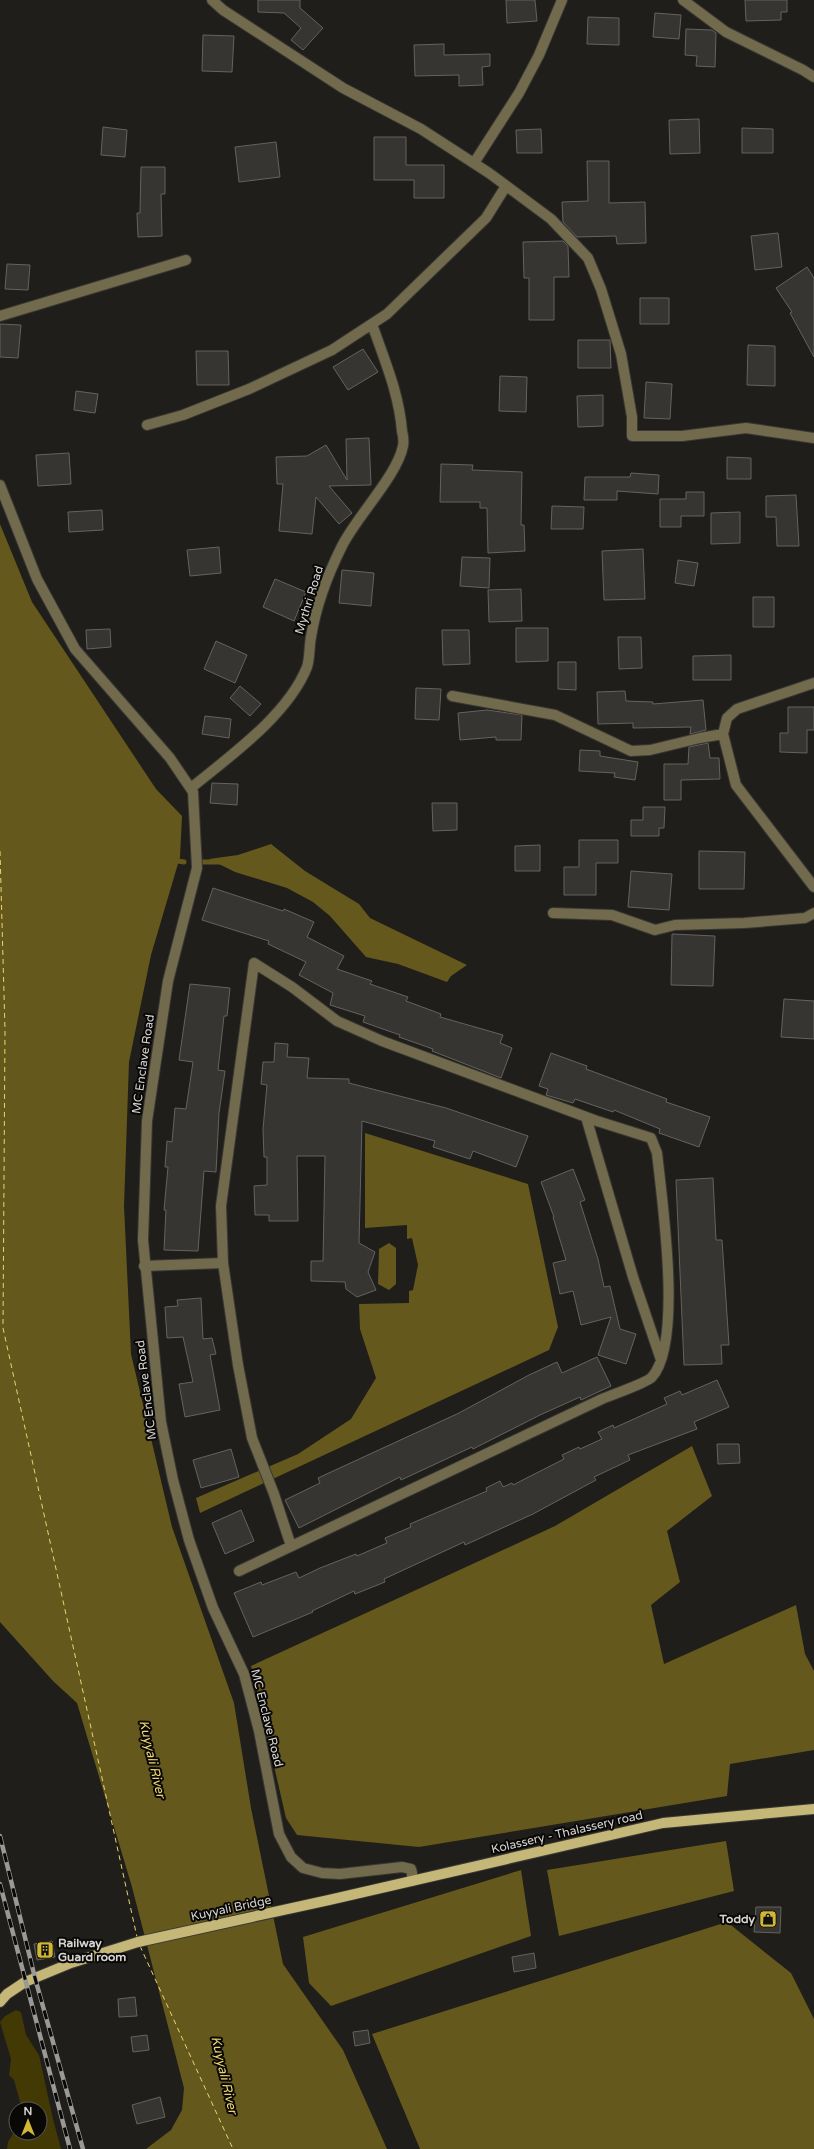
<svg xmlns="http://www.w3.org/2000/svg" width="814" height="2149" viewBox="0 0 814 2149" font-family="'Varela Round',sans-serif">
<style>
.green{fill:#433904}
.water{fill:#64581d}
.lines{fill:none;stroke-linecap:round;stroke-linejoin:round}
.stream{stroke:#64581d;stroke-width:5}
.ferry{stroke:#ecd56c;stroke-width:1;stroke-dasharray:5 4;stroke-linecap:butt}
.building{fill:#363531;stroke:#64635e}
.minor-casing{stroke:#393834;stroke-width:12}
.major-casing{stroke:#393834;stroke-width:12}
.minor{stroke:#716a4c;stroke-width:10}
.major{stroke:#c5b778;stroke-width:10}
.rail-casing{stroke:#9a9996;stroke-width:4.5}
.rail{stroke:#090807;stroke-width:3;stroke-dasharray:9;stroke-linecap:butt}
.labels{text-anchor:middle;dominant-baseline:central;stroke-width:4;stroke-linejoin:round;paint-order:stroke}
.street-label{font-size:12px;fill:#d6d5d2;stroke:#090807}
.poi-label{font-size:12px;font-weight:bold;fill:#d6d5d2;stroke:#090807;text-anchor:end}
.water-label{font-size:13px;font-style:italic;fill:#ecd56c;stroke:#090807}
</style>
<rect width="100%" height="100%" fill="#1f1e1a"/>
<path class="green" d="M16 2010 21 2012 26 2035 39 2055 53 2119 61 2149H7L8 2142 16 2129V2133H40V2109H22L14 2080 9 2075 11 2059 0 2022 5 2016Z"/>
<path class="water" d="M0 524 32 602 156 789 182 816 180 857 151 955 129 1062 124 1206 131 1354 172 1527 234 1703 251 1808 283 1964 343 2050 387 2149H146L171 2130 182 2110 184 2088 132 1887 77 1703 53 1681 0 1622Z
M271 844 305 871 359 904 370 918 467 965 451 976 447 982 398 964 366 957 330 916 313 902 287 888 235 872 209 859 238 855Z
M365 1133 528 1184 558 1327 549 1350 200 1513 196 1498 298 1454 351 1419 376 1378 360 1329 359 1304 409 1303V1291L413 1290 418 1265 412 1238 407 1239V1225L365 1228Z
M389 1243 396 1248V1284L389 1290 378 1284 379 1249Z
M692 1446 712 1496 667 1531 680 1582 651 1605 664 1664 796 1605 805 1654 814 1671V1750L730 1764 727 1796 419 1847 297 1835 286 1818 251 1666 555 1526Z
M726 1841 734 1891 559 1936 547 1870Z
M521 1870 531 1936 331 2006 309 1983 303 1937Z
M727 1922 791 1973 814 2019V2149H420L372 2034Z"/>
<g class="lines">
<path class="stream" d="M178 861 184 862
M203 862H221"/>
<path class="ferry" d="M0 851 5 1030 3 1328 137 1937
M140 1946 233 2149"/>
</g>
<path class="building" d="M258 0H300V8L323 28 303 50 291 40 301 28 284 13 258 12Z
M506 0H535L537 21 507 23Z
M745 0H787V12H781V20L746 21Z
M655 13 681 15 679 39 653 37Z
M588 17 619 18V45L587 44Z
M686 29 712 30 716 33 715 67 696 66 697 56 685 55Z
M203 35 234 36 232 72 202 71Z
M444 44V55L490 54V66L482 67 483 85 459 86V75L415 76 414 45Z
M699 119 700 153 670 154 669 120Z
M103 127 127 130 125 157 101 155Z
M742 128 773 129V153H742Z
M541 129 542 153H517L516 130Z
M374 137H406V165H444V198H414V180H374Z
M276 142 280 177 239 182 235 147Z
M587 161H609V203L645 202 646 243 617 244 616 236 577 237 563 222 562 202 588 201Z
M141 167H165V194H161L162 236 138 237 137 213H140Z
M778 233 782 267 755 270 751 236Z
M563 241 568 246 569 277H554V320H529V278H524L523 242Z
M7 264 30 265 28 290 5 289Z
M807 267 814 278V357L790 313 792 312 776 288Z
M640 298H669V324H640Z
M0 324 21 325 18 358 0 357Z
M578 340H610L611 368H578Z
M748 345 775 346V386L747 385Z
M363 349 378 372 348 390 333 367Z
M196 351H228L229 385H197Z
M500 376 527 377 526 412 499 411Z
M646 382 672 384 670 419 644 418Z
M76 391 98 394 95 413 74 410Z
M603 395V426L578 427 577 396Z
M369 438 371 485 329 486 352 513 339 524 316 497 312 534 279 531 283 484H277L276 457 307 456 326 445 347 480 346 439Z
M69 453 71 484 38 486 36 455Z
M727 457 751 458V479H727Z
M441 464 473 465 472 470 522 472 521 525H524L525 551 488 553 487 508H480V502H440Z
M631 473 659 475 658 494 617 491V500H584L585 477H630Z
M686 492H704V516H681V527H660V499H686Z
M796 495 799 546H777L776 517H766V496Z
M552 506 584 507 583 529H551Z
M102 510 103 530 69 532 68 512Z
M740 512V543L711 544V513Z
M219 547 221 573 190 576 187 550Z
M643 549 645 599 604 600 602 551Z
M462 557 490 558 489 588 460 586Z
M678 560 698 563 694 586 675 583Z
M342 570 374 573 371 606 339 603Z
M275 579 306 592 294 621 263 607Z
M521 589 522 621 489 622 488 590Z
M753 597H774V627H753Z
M516 628H548V661L516 662Z
M110 629 111 647 87 649 86 630Z
M442 630H469L470 664 443 665Z
M618 637H641L642 668 619 669Z
M216 641 247 655 235 683 204 669Z
M731 655V680H693V656Z
M558 662H576V690L558 689Z
M240 686 261 704 250 716 230 698Z
M416 688 441 689 439 720 415 719Z
M625 691 626 701 653 702V704L703 700 706 730 690 734 691 727 633 728V723L598 724 597 692Z
M788 707H814V730H807V753L780 752V733H788Z
M487 710 522 715 521 740H496V737L460 740 458 713Z
M205 716 231 719 229 738 202 734Z
M708 743 710 758H719L720 779 681 780V800H664V764H688L689 747Z
M580 750 600 751V756L638 762 635 780 614 777 615 773 579 771Z
M212 783 238 784 237 805 210 803Z
M432 803H457V830L433 831Z
M643 807H665L664 828H659V836H631V820H643Z
M579 840H618V863H596V895H564V867H579Z
M540 845V871H515V846Z
M699 851 745 852 744 889H699Z
M631 871 672 874 669 910 628 907Z
M213 888 283 911 284 909 314 922 307 937 344 956 337 969 372 981 370 984 408 997 406 1001 441 1014 440 1017 503 1035 500 1043 512 1048 501 1078 432 1051 433 1049 399 1037 400 1035 363 1022 365 1016 330 1005 333 993 299 975 306 962 268 944 269 941 202 920Z
M672 934 715 936 713 986 671 985Z
M190 984 230 988 227 1016H224L218 1070 225 1071 219 1113 216 1172 204 1171 198 1251 164 1250 166 1210H164L168 1167H165L167 1141 172 1142 175 1108 186 1109 193 1062 179 1060Z
M784 999 814 1001V1039L781 1037Z
M275 1043 288 1044 287 1057 309 1058 307 1078 349 1079V1083L446 1108 528 1136 516 1167 473 1151 470 1159 433 1147 435 1141 362 1121 359 1243 375 1252 368 1272 376 1290 357 1297 346 1289 345 1282 311 1281V1261H323L325 1156H297L298 1221H269V1215H255L254 1186 267 1185V1157H264L263 1129 267 1085 261 1084 263 1062H274Z
M551 1053 587 1066 586 1069 667 1099 666 1102 710 1117 699 1147 659 1133 660 1129 614 1110 613 1112 575 1099 573 1103 546 1095 548 1089 539 1086Z
M573 1169 585 1200 580 1202 598 1259 604 1287 610 1286 620 1329 636 1334 626 1364 598 1355 611 1317 581 1325 573 1291 560 1294 553 1263 566 1260 553 1217H554L541 1182Z
M713 1178 716 1240H722L729 1345H721L722 1364 684 1365 676 1180Z
M201 1298 203 1339 212 1338 216 1354 210 1355 220 1410 185 1417 179 1384 193 1382 183 1337 167 1338 165 1307 178 1306 177 1300Z
M597 1357 611 1386 581 1400 580 1397 540 1415 473 1449 472 1447 401 1480 400 1477 299 1528 285 1500 320 1483 318 1478 459 1413 529 1375 557 1362 562 1373Z
M717 1380 729 1407 694 1422 697 1429 628 1455 630 1460 594 1477 596 1480 533 1514 465 1545 464 1542 384 1579 385 1582 355 1594 354 1591 312 1611 313 1612 253 1637 234 1593 261 1582 262 1585 296 1572 299 1578 320 1568 356 1554 357 1556 387 1543 385 1538 411 1527 410 1524 487 1491 486 1488 500 1481 503 1487 512 1483 513 1485 564 1459 562 1455 579 1447 580 1449 602 1439 598 1432 613 1425 614 1428 667 1404 664 1398 680 1391 682 1395Z
M717 1444H739L740 1463 718 1464Z
M231 1449 239 1477 201 1488 193 1460Z
M241 1510 254 1541 225 1554 212 1523Z
M756 1907H781L780 1933 754 1932Z
M52 1941 55 1957 37 1960 34 1944Z
M534 1953 536 1968 514 1972 512 1957Z
M135 1997 137 2016 119 2017 118 1999Z
M368 2030 370 2043 355 2046 353 2032Z
M147 2035 149 2050 133 2052 131 2037Z
M160 2097 165 2117 137 2124 132 2105Z"/>
<g class="lines">
<defs>
<path id="minor" d="M212 0 223 10 343 88 421 129 489 173 551 219 588 258 601 289 621 354 632 417V436H682L746 428 814 438
M683 0 726 32 803 70 814 77
M474 163 519 93 539 55 562 0
M0 316 186 260
M147 425 183 415 249 389 332 350 387 314 486 218 506 186
M0 485 37 579 75 649 170 758 193 792 197 868 168 981 147 1121 143 1240 161 1422 173 1480 189 1540 213 1608 244 1674 259 1731 279 1834 291 1857 303 1868 322 1873 340 1874 402 1867 411 1869 412 1873V1881
M814 683 737 709 727 718 723 734 736 785 814 887
M452 696 555 715 631 751 650 750 700 738 723 734
M191 788C230 756 288 715 307 667 310 658 309 647 311 637 316 606 328 574 342 546 357 516 397 476 403 446 404 441 403 435 402 431 399 393 384 359 372 324
M553 913 612 915 655 930 675 925 744 923 805 918 814 913
M586 1117 633 1277 661 1360
M223 1263 238 1365 252 1438 274 1494 291 1546
M144 1266 223 1263 221 1206 254 963 292 987 337 1021 382 1041 597 1121 651 1138 657 1153C662 1200 683 1343 652 1377 647 1383 611 1395 602 1399L239 1571"/>
<path id="major" d="M0 2002 7 1994 25 1982 71 1963 138 1942 329 1900 663 1823 814 1809"/>
</defs>
<use href="#minor" class="minor-casing"/>
<use href="#major" class="major-casing"/>
<use href="#minor" class="minor"/>
<use href="#major" class="major"/>
<defs>
<path id="rail" d="M0 1836 35 1978 83 2149
M0 1884 70 2149"/>
</defs>
<use href="#rail" class="rail-casing"/>
<use href="#rail" class="rail"/>
</g>
<defs>
<symbol id="shop-square" viewBox="-11 -11 22 22"><rect x="-9" y="-9" width="18" height="18" rx="4" fill="#d1b736" stroke="#090807"/><path d="M-5-2.5h2.3a2.7 3.5 0 0 1 5.4 0H5L5.5 6h-11ZM-1.5-2.5h3a1.5 2.3 0 0 0-3 0Z" fill="#111"/></symbol>
<symbol id="building-square" viewBox="-11 -11 22 22"><rect x="-9" y="-9" width="18" height="18" rx="4" fill="#d1b736" stroke="#090807"/><path d="M-4-6H4V6H1V3H-1V6H-4ZM-2.5-4.3h1.7v1.8h-1.7ZM.8-4.3h1.7v1.8H.8ZM-2.5-1h1.7V.8h-1.7ZM.8-1h1.7V.8H.8Z" fill="#111"/></symbol>
</defs>
<g fill-rule="evenodd">
<use href="#shop-square" x="758" y="1909" width="20" height="20"/>
<use href="#building-square" x="35" y="1940" width="20" height="20"/>
</g>
<g class="labels">
<g class="street-label">
<text transform="translate(309 600) rotate(-73)">Mythri Road</text>
<text transform="translate(143 1064) rotate(-82)">MC Enclave Road</text>
<text transform="translate(146 1390) rotate(-97)">MC Enclave Road</text>
<text transform="translate(267 1718) rotate(76)">MC Enclave Road</text>
<text transform="translate(567 1832) rotate(-13)">Kolassery - Thalassery road</text>
<text transform="translate(231 1908) rotate(-12)">Kuyyali Bridge</text>
</g>
<g class="poi-label">
<text x="755" y="1919">Toddy</text>
<text x="58" y="1943" text-anchor="start">Railway<tspan x="58" dy="14">Guard room</tspan></text>
</g>
<g class="water-label">
<text transform="translate(152 1759) rotate(77)">Kuyyali River</text>
<text transform="translate(224 2075) rotate(77)">Kuyyali River</text>
</g>
</g>
<g transform="translate(28 2121)"><circle r="19" fill="#090807" stroke="#5b5a58"/>
<path d="M0-3L7 15L0 10L-7 15Z" fill="#d1b736"/>
<text y="-6" font-size="11" font-weight="bold" text-anchor="middle" fill="#d6d5d2">N</text>
</g>
</svg>
